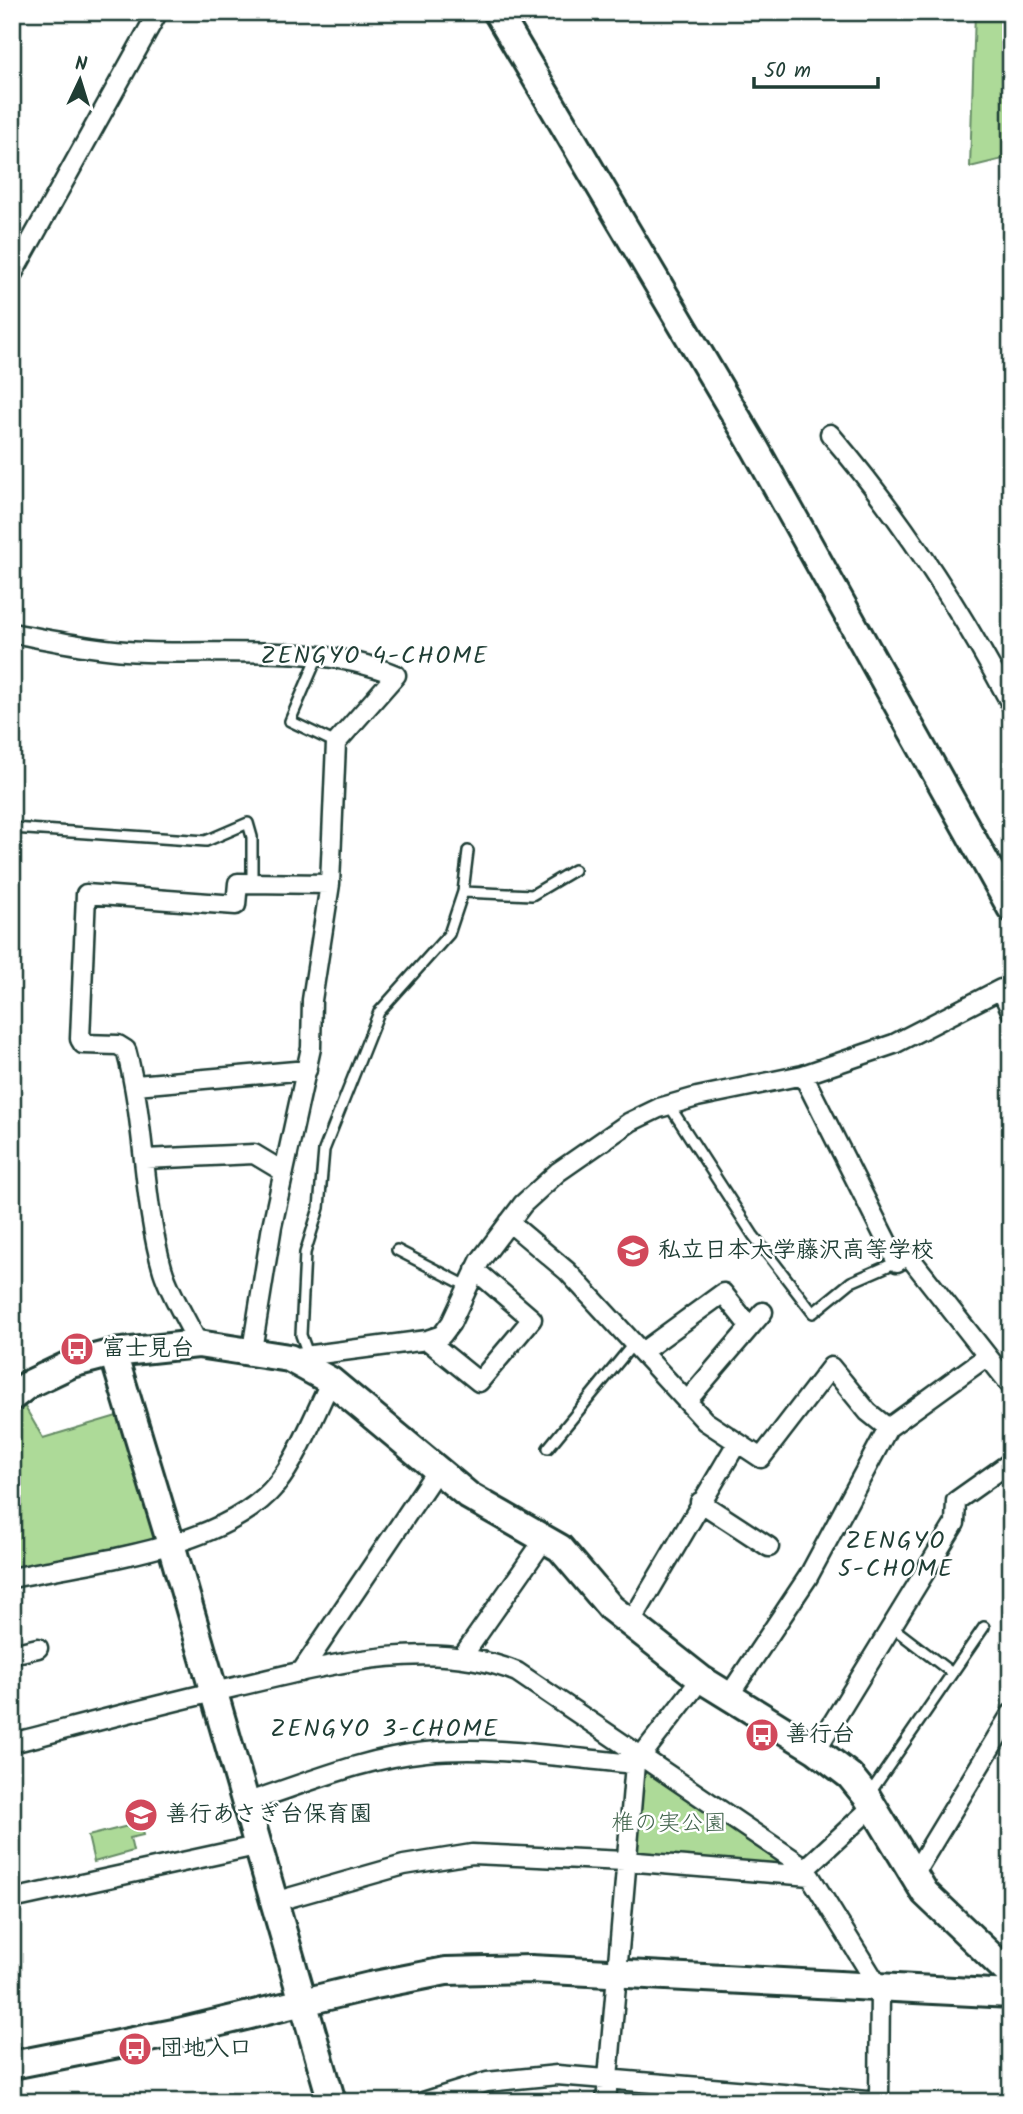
<svg xmlns="http://www.w3.org/2000/svg" width="1023" height="2114" viewBox="0 0 1023 2114" font-family="Kalam,'Klee One',sans-serif">
<style>
.green{fill:#adda98;stroke:#668c66;stroke-width:2}
.lines{fill:none;stroke-linecap:round;stroke-linejoin:round}
.lane-casing{stroke:#1f3d34;stroke-width:14}
.street-casing{stroke:#1f3d34;stroke-width:23}
.secondary-casing{stroke:#1f3d34;stroke-width:32}
.lane{stroke:#fff;stroke-width:9}
.street{stroke:#fff;stroke-width:18}
.secondary{stroke:#fff;stroke-width:26}
.labels{text-anchor:middle;dominant-baseline:central;stroke-width:5;stroke-linejoin:round;paint-order:stroke}
.poi-label{font-size:23px;font-weight:bold;fill:#1f3d34;stroke:#fff;text-anchor:start}
.park-label{font-size:23px;fill:#42644d;stroke:#fff}
.neighbourhood-label{font-size:24px;letter-spacing:2px;fill:#1f3d34;stroke:#fff}
</style>
<rect width="100%" height="100%" fill="#fff"/>
<filter id="ink" filterUnits="userSpaceOnUse"><feTurbulence type="fractalNoise" baseFrequency=".0143" numOctaves="2"/><feDisplacementMap in="SourceGraphic" scale="14" xChannelSelector="R" yChannelSelector="G"/><feConvolveMatrix kernelMatrix="1 2 1 2 8 2 1 2 1" color-interpolation-filters="sRGB"/></filter>
<g filter="url(#ink)">
<path class="green" d="M975 12H1011V157L970 167Z
M22 1402 43 1438 120 1415 155 1539 12 1571V1409Z
M643 1768 783 1863 782 1865 634 1852Z
M140 1823 143 1835 130 1838 133 1851 94 1862 88 1836Z"/>
<g class="lines">
<defs>
<path id="lane" d="M318 656 290 721 336 743
M12 828 206 841 248 823 252 837V883
M463 892 532 895 574 870
M669 1105 753 1235 813 1313 851 1282 897 1262
M397 1250 467 1286
M308 1354 301 1335 305 1253 319 1208 324 1150 379 1012 449 934 463 892 468 851
M548 1448 634 1343
M892 1627 952 1673
M868 1796 984 1627"/>
<path id="street" d="M12 275 158 12
M830 434C901 517 960 608 1011 704
M12 633C56 641 101 651 146 652 229 655 317 643 396 675L336 743 330 884 312 1000 311 1048 272 1226 252 1350
M803 1075 897 1262 908 1255 1011 1386
M136 1085 307 1070
M145 1159 254 1154 284 1172
M509 1222 567 1271 705 1421 761 1458 831 1367 868 1412 888 1428
M427 1340 479 1382 532 1319 475 1270
M198 1344C187 1320 171 1296 163 1271 142 1200 146 1123 126 1050L118 1045 83 1044 80 1039 86 894 236 905 238 883 330 884
M642 1352 723 1293 750 1327
M289 1358 427 1340 442 1335 451 1323 480 1261 523 1204 558 1172 630 1122 659 1108 697 1097 803 1075 894 1044 1001 989 1011 1011
M687 1401 763 1312
M700 1502 769 1547
M12 1578C91 1561 223 1549 276 1485 298 1458 315 1413 331 1381
M630 1624 737 1443
M12 1654 38 1648
M462 1657 546 1537
M301 1672 437 1470
M728 1697 808 1577 888 1428 986 1357
M12 1743C86 1724 160 1704 235 1687 325 1666 428 1636 517 1672L797 1862 810 1876 880 1989 879 2102
M816 1750 955 1523 956 1501 1011 1462
M245 1803C304 1784 364 1758 426 1752 494 1745 567 1758 635 1764
M804 1870 872 1807
M914 1874 1011 1714
M12 1899 256 1846
M274 1902 404 1865 472 1854 625 1861 810 1876
M423 2102 487 2082 557 2075 879 2102
M606 2102 635 1764 701 1679"/>
<path id="secondary" d="M497 12 755 448 1011 908
M113 1353 171 1544 332 2102
M12 1397 29 1384 71 1364 113 1353 198 1344 289 1358 331 1381 469 1496 560 1548 611 1608 701 1679 816 1750 850 1776 867 1797 925 1893 1011 1975
M12 2065 179 2032 370 1986 446 1971 531 1969 1011 1994"/>
</defs>
<use href="#lane" class="lane-casing"/>
<use href="#street" class="street-casing"/>
<use href="#secondary" class="secondary-casing"/>
<use href="#lane" class="lane"/>
<use href="#street" class="street"/>
<use href="#secondary" class="secondary"/>
</g>
</g>
<defs>
<symbol id="school-disc" viewBox="-11 -11 22 22"><circle r="9.5" fill="#d1495b" stroke="#fff"/><path d="M0-5L7-2L0 1L-7-2ZM-4 1L0 2.5L4 1V4Q0 6-4 4Z" fill="#fff"/></symbol>
<symbol id="bus-disc" viewBox="-11 -11 22 22"><circle r="9.5" fill="#d1495b" stroke="#fff"/><path d="M-5-6H5V4H4V6H2V4H-2V6H-4V4H-5ZM-3.5-4V0h7V-4ZM-3.5 1.2v1.5H-2V1.2ZM2 1.2v1.5H3.5V1.2Z" fill="#fff"/></symbol>
</defs>
<g fill-rule="evenodd">
<use href="#school-disc" x="614" y="1232" width="38" height="38"/>
<use href="#bus-disc" x="58" y="1330" width="38" height="38"/>
<use href="#bus-disc" x="743" y="1716" width="38" height="38"/>
<use href="#school-disc" x="122" y="1796" width="38" height="38"/>
<use href="#bus-disc" x="116" y="2030" width="38" height="38"/>
</g>
<g class="labels">
<g class="poi-label">
<text x="658" y="1251">私立日本大学藤沢高等学校</text>
<text x="102" y="1349">富士見台</text>
<text x="786" y="1735">善行台</text>
<text x="166" y="1815">善行あさぎ台保育園</text>
<text x="160" y="2049">団地入口</text>
</g>
<g class="park-label">
<text x="669" y="1824">椎の実公園</text>
</g>
<g class="neighbourhood-label">
<text x="375" y="656">ZENGYO 4-CHOME</text>
<text x="896" y="1541">ZENGYO<tspan x="896" dy="28">5-CHOME</tspan></text>
<text x="385" y="1729">ZENGYO 3-CHOME</text>
</g>
</g>
<rect width="1023" height="2114" fill="none" stroke="#fff" stroke-width="42"/>
<rect x="21" y="21" width="981" height="2072" fill="none" stroke="#1f3d34" stroke-width="2.5" filter="url(#ink)"/>
<g transform="translate(80 80) rotate(4)" stroke="#ffffff" stroke-width="5" paint-order="stroke">
<path d="M0-5L12 26L0 18L-12 26Z" fill="#1f3d34"/>
<text y="-10" font-size="19" font-weight="bold" text-anchor="middle" fill="#1f3d34">N</text>
</g>
<path d="M754 77v10h124v-10" fill="none" stroke="#1f3d34" stroke-width="3.5"/>
<text x="764" y="77" font-size="21" fill="#1f3d34" stroke="#ffffff" stroke-width="5" paint-order="stroke">50 m</text>
</svg>
